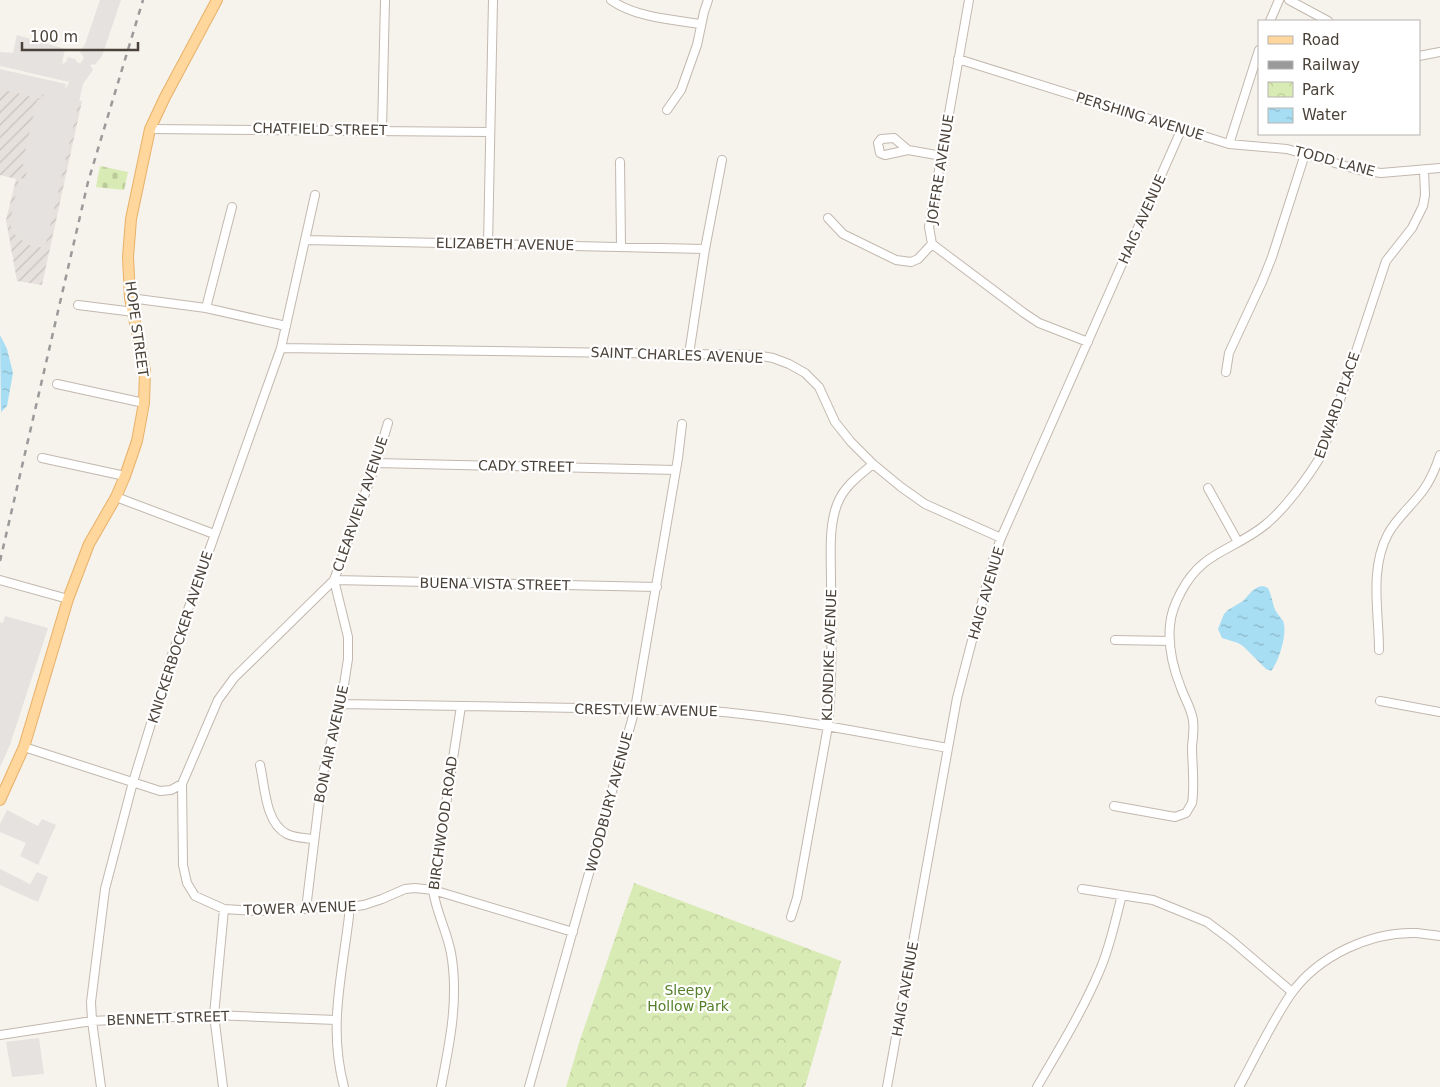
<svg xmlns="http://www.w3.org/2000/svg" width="1440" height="1087" viewBox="0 0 1440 1087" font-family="'DejaVu Sans',sans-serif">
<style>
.industrial{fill:url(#industrial-furrows)}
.cemetery{fill:url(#cemetery-stones)}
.park{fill:url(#park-crowns)}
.parking{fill:#e5e2e0}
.water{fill:url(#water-ripples)}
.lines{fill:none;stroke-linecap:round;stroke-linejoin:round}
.minor-casing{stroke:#c2b8ae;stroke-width:10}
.major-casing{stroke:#e8b168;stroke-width:12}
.minor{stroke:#fff;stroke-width:8}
.major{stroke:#ffd69c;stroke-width:10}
.rail{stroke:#9a9a9a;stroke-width:2.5;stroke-dasharray:6 6;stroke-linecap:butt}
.labels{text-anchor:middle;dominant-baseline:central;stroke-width:4.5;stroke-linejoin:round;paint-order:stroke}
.street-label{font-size:14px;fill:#4b4239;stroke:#fff}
.park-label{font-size:14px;fill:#558029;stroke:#fff}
</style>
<defs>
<pattern id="industrial-furrows" width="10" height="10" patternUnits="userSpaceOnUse" patternTransform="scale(1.25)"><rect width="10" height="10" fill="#e6e1dd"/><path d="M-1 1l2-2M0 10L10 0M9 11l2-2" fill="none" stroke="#c7c2be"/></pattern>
<pattern id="cemetery-stones" width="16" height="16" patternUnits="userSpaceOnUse" patternTransform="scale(1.25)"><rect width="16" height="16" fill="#d9ebb4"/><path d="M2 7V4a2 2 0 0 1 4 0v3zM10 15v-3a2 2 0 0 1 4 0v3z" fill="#bccb9c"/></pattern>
<pattern id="park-crowns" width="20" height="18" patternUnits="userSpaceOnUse" patternTransform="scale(1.25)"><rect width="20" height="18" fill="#d9ebb4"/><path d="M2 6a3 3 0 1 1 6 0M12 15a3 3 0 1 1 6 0" fill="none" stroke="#bccb9c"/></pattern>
<pattern id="water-ripples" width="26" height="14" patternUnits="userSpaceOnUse" patternTransform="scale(1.25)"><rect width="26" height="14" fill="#a8def3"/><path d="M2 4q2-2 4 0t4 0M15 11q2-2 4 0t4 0" fill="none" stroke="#8bb6c6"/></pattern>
</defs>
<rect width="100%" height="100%" fill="#f6f2ec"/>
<path class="industrial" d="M0 84 82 101 42 285 17 281 6 220 16 179 0 175Z"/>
<path class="cemetery" d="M100 166 128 172 124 190 96 187Z"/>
<path class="park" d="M634 883 841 961 805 1087H566L579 1043Z"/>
<path class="parking" d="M100 0H121L102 56 95 65 93 64 90 65 93 70 83 84 45 248 28 245 13 233 10 223 19 178 25 179 28 166 22 164 37 100 43 101 45 95 42 94 41 99 0 89V69L66 84 65 90 69 82 0 66V52L13 53 17 35 65 49 62 64 66 62 68 57 75 59 78 63H81L84 57 80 52 85 44Z
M5 616 48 628 10 745 0 767V622L3 623Z
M7 810 38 826 42 819 56 825 38 865 20 856 26 843 0 832V824Z
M0 869 30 884 37 872 48 877 38 902 0 885Z
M39 1038 44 1074 12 1077 6 1042Z"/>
<path class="water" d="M0 335 7 349 13 373 7 406 1 412Z
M1263 586 1268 588C1271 594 1272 600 1274 607 1276 613 1280 616 1283 621 1288 632 1279 662 1271 671L1266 669 1243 646 1238 643 1222 638 1218 629 1224 614 1228 610 1243 601 1252 591 1258 587Z"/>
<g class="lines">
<defs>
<path id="minor" d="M611 0C634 17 673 20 701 24
M969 0 929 227 932 244 1024 313 1039 323 1088 342
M1289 0 1328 21
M1270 21 1279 0
M1419 56 1440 52
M958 59 1229 144 1287 149 1359 170 1381 173 1440 168
M667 110 681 90 697 45 704 12 708 0
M150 129 490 132
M382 130 385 0
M1229 144 1259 50
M908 150 894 138 881 139 878 143 880 153 885 155 908 150 942 156
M620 162 621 246
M828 218 843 234 896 260 911 262 918 259 932 244
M305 240 705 249
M488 245 493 0
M130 298 206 308 286 326
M78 305 134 312
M206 308 232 207
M281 348 689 354 755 355 773 358 789 364 805 373 819 387 835 422 851 442 873 464 901 487 925 504 1001 538
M689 354 705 249 722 160
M1226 372 1229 353 1262 282 1272 257 1305 154
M57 384 144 403
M42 458 125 476
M376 463 676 470
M1208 488 1238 542
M116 497 214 534
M0 580 68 599
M334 580 657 587
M1115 640 1170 641
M1379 650C1379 612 1369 570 1388 534 1397 517 1413 505 1424 489 1431 479 1436 467 1440 455
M1380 701 1440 712
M341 704 695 710C780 715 864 733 948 748
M24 747 160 791 171 790 182 784 218 700 234 678 334 580 376 463 388 423
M260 765C265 786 265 823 287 834 295 838 305 838 314 839
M182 784 183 865 187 883 195 896 224 909 256 911 349 907 364 905 382 899 405 889 415 888 433 890 573 932
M1114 806 1175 817 1186 813 1192 803C1195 785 1192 765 1192 746 1193 738 1194 728 1193 720 1191 708 1185 699 1181 688 1173 668 1168 646 1170 625 1171 613 1175 603 1181 592 1202 551 1233 551 1265 525 1285 509 1309 476 1322 454L1386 261 1412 228 1423 206 1425 195 1424 170
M1082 889 1153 900 1207 922 1231 940 1292 992
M306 909 322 777 341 704 348 659V637L334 580
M791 917 797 898 828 726C833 678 831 629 831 580 831 555 828 523 839 500 846 485 860 475 873 464
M0 1035 92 1021 214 1015 336 1020
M101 1087 92 1021 91 1002 105 889 133 782 172 655 281 348 315 195
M223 1087 214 1015 224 909
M344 1087C328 1027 342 976 349 916V907
M441 1087C450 1042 459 998 451 953 447 931 436 912 433 890L461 706
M529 1087 635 709 678 458 682 424
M887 1087 957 698 993 560 1001 538 1182 128
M1037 1087C1059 1049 1082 1012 1099 972 1110 948 1115 921 1122 895
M1239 1087C1256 1056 1271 1023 1291 994 1318 956 1371 931 1417 933 1425 934 1433 935 1440 936"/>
<path id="major" d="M0 800 24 747 68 599 89 544 116 497 125 476 137 441 144 403 145 371 130 298 128 257 131 219 150 129 165 97 217 0"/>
</defs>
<use href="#minor" class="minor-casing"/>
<use href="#major" class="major-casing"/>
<use href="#minor" class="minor"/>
<use href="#major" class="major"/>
<path class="rail" d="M0 561 88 182 143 0"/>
</g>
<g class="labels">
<g class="street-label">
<text transform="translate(1140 116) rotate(17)">PERSHING AVENUE</text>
<text transform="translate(320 129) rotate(1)">CHATFIELD STREET</text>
<text transform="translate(1335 161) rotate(15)">TODD LANE</text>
<text transform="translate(940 169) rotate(-81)">JOFFRE AVENUE</text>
<text transform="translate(1142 219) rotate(-66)">HAIG AVENUE</text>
<text transform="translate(505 244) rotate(1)">ELIZABETH AVENUE</text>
<text transform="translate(137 329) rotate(82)">HOPE STREET</text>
<text transform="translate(677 355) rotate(2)">SAINT CHARLES AVENUE</text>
<text transform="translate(1337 405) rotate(-71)">EDWARD PLACE</text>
<text transform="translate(526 466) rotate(1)">CADY STREET</text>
<text transform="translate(360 504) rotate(-71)">CLEARVIEW AVENUE</text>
<text transform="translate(495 584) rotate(1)">BUENA VISTA STREET</text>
<text transform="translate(986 593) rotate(-74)">HAIG AVENUE</text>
<text transform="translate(180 637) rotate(-72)">KNICKERBOCKER AVENUE</text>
<text transform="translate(829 655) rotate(-88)">KLONDIKE AVENUE</text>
<text transform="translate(646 710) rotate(1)">CRESTVIEW AVENUE</text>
<text transform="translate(331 744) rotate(-78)">BON AIR AVENUE</text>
<text transform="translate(609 802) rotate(-75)">WOODBURY AVENUE</text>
<text transform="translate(443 823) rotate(-82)">BIRCHWOOD ROAD</text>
<text transform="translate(300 908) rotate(-2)">TOWER AVENUE</text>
<text transform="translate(905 989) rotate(-80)">HAIG AVENUE</text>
<text transform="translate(168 1018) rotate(-2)">BENNETT STREET</text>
</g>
<g class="park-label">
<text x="688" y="990">Sleepy<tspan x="688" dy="16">Hollow Park</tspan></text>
</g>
</g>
<rect x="1258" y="20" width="162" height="115" fill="#ffffff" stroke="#b7b3b0"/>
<rect x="1268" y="36" width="25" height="8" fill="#ffd69c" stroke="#b7b3b0"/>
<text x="1302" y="45" font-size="15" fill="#4b4239">Road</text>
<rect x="1268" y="61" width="25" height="8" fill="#9a9a9a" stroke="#b7b3b0"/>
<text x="1302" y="70" font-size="15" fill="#4b4239">Railway</text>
<rect x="1268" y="82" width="25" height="15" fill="url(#park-crowns)" stroke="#b7b3b0"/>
<text x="1302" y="95" font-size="15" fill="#4b4239">Park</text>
<rect x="1268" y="108" width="25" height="15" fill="url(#water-ripples)" stroke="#b7b3b0"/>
<text x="1302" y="120" font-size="15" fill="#4b4239">Water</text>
<path d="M22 42v8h116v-8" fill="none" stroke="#4b4239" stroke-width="2.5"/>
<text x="30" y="42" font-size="15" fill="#4b4239" stroke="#ffffff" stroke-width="4" paint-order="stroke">100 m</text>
</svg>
